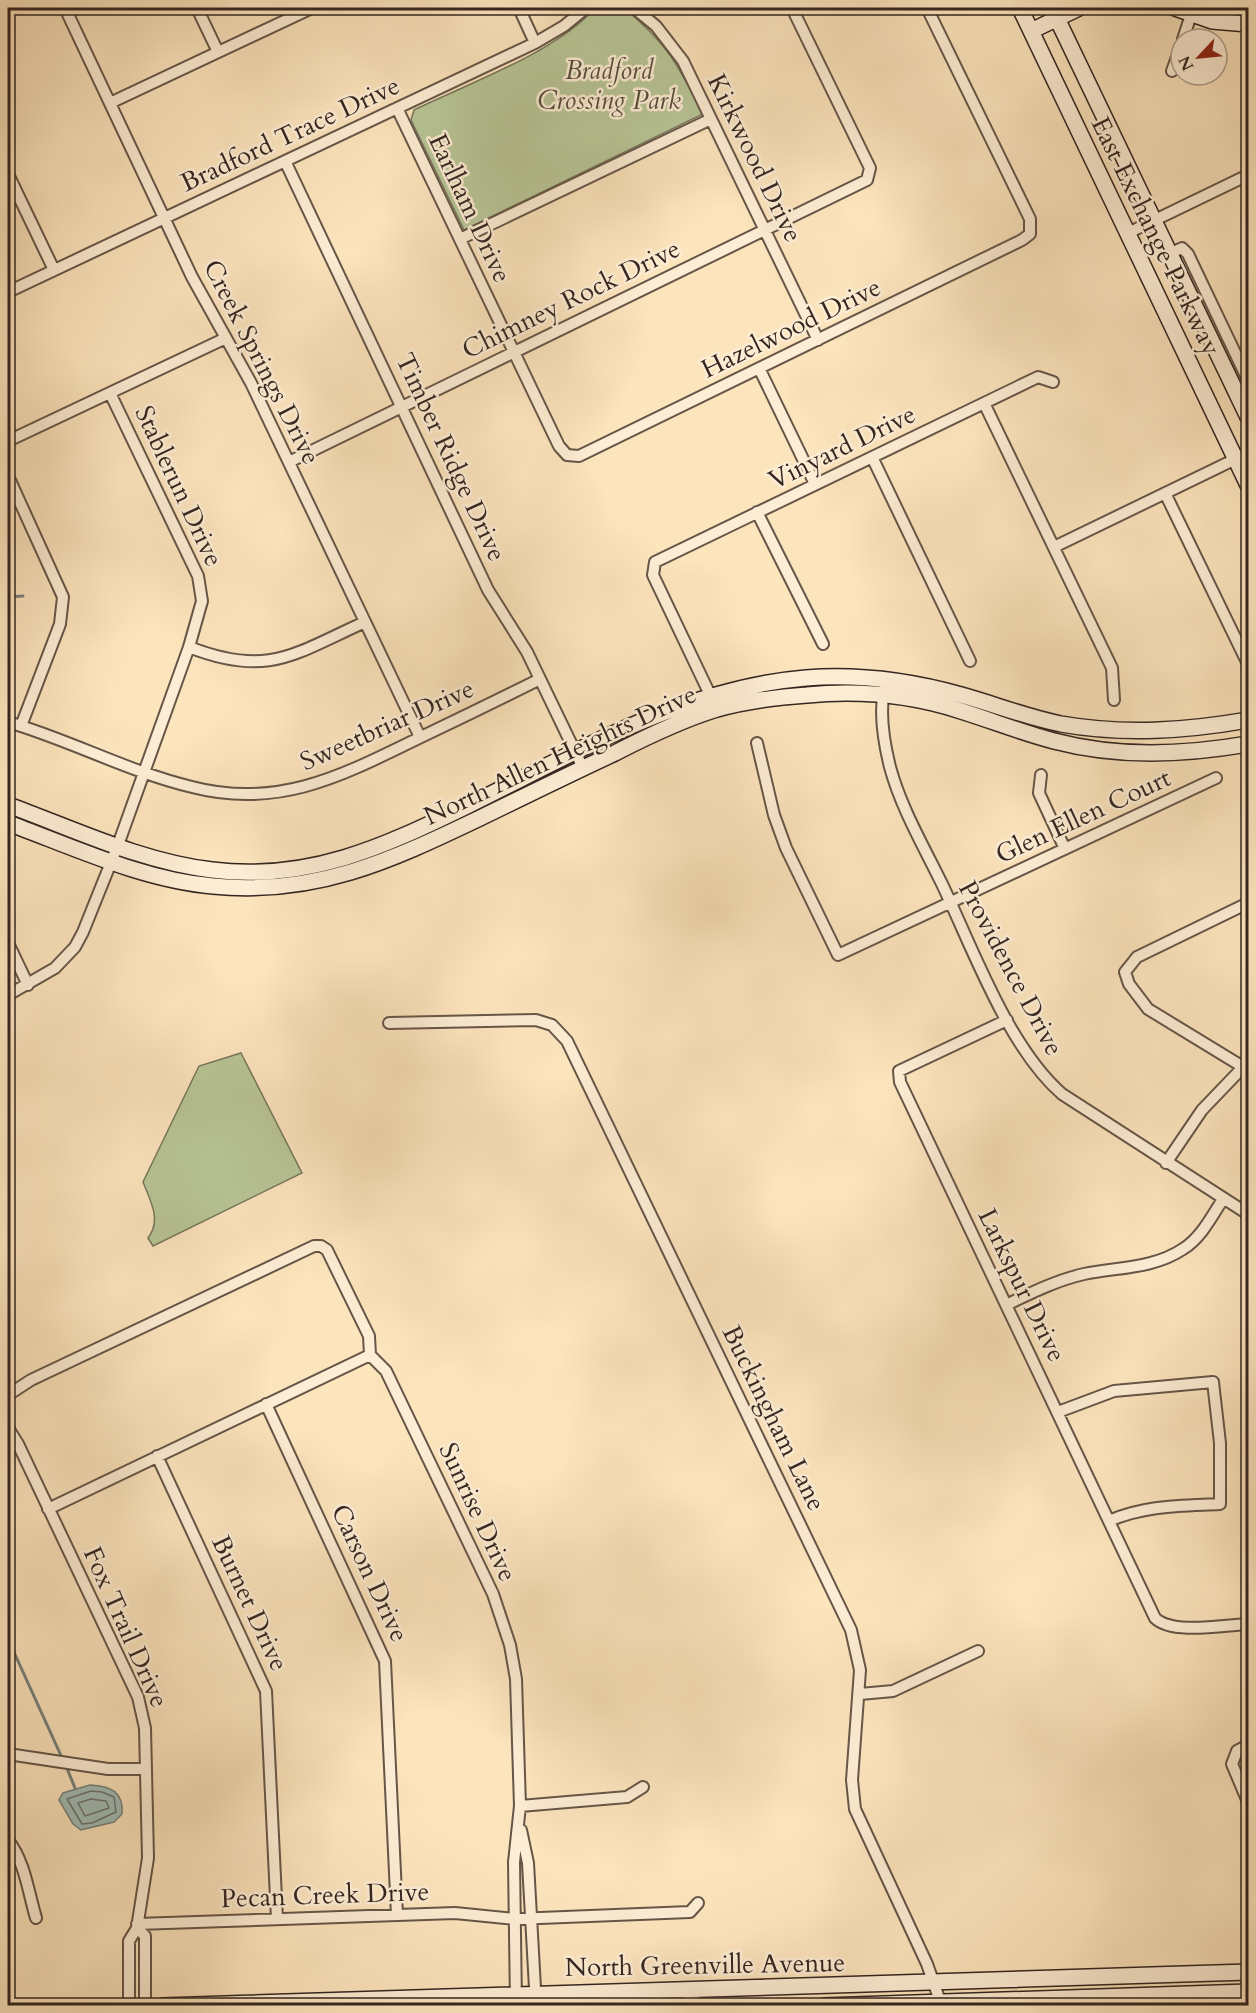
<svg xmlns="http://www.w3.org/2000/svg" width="1256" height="2013" viewBox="0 0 1256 2013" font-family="Cardo,serif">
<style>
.green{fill:#b8c596;stroke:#76765c;stroke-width:1.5}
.water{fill:#a1bdb8;stroke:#75817c;stroke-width:1.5}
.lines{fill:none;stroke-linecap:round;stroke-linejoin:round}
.shore{stroke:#6a726c;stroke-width:1.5}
.stream{stroke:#75817c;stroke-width:3}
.street-casing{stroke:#665648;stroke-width:14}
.secondary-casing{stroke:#342621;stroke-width:18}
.street{stroke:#fdedd4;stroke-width:10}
.secondary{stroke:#fdedd4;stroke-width:15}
.labels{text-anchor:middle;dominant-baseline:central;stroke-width:5;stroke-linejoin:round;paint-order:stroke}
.park-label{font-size:26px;font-style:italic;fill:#554e3e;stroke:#fdedd4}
.street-label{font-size:26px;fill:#342621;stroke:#fdedd4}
</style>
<rect width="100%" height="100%" fill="#fce4bd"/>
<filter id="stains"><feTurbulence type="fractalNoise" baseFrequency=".00333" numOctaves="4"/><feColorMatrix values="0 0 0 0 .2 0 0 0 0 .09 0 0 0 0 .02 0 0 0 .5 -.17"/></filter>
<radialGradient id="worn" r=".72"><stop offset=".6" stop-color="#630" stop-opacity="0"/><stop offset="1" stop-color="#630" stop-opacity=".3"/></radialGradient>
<path class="green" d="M595 8H624C668 44 678 65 703 114L464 230 411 120 414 110C469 83 555 53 595 8Z
M241 1053 302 1173 153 1246 148 1238C162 1220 150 1200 143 1182L199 1066Z"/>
<path class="water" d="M90 1785C111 1786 124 1792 122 1814L114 1822 81 1830 73 1824 59 1800 63 1793Z"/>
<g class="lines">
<path class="shore" d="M91 1791 102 1792 114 1797 116 1812 92 1823 82 1824 67 1799Z
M91 1799 106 1801 109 1808 85 1816 78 1803Z"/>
<path class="stream" d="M8 597 23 596
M8 1639 63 1760
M66 1766 75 1788"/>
<defs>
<path id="street" d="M65 8 192 277 251 383 420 737
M197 8 218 52
M519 8 535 43
M634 8 656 26 683 61 818 340
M1183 39 1191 15
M1172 71 1181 46
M110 103 312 8
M397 108 559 446 567 455 579 456 1022 240 1030 234V219L927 8
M285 161 488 590 527 652 583 768
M8 174 54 270
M1128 233 1248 175
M460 239 711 119
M1171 253 1182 248 1188 254 1248 380
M8 292 535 43 564 26 586 8
M759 368 815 484
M984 403 1112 668 1114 700
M8 441 226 338
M872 457 970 661
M289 462 867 180 870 168 792 8
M8 476 63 597 60 624 21 726
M1165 493 1248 664
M757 512 823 644
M1054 547 1248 453
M189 647C268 678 294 654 365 622
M884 690C879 715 884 743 890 767 901 808 924 847 942 884 973 949 1008 1047 1062 1094L1248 1214
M713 701 653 575 655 562 1038 377 1053 382
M8 722C70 740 129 772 192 787 280 810 345 774 421 737 461 718 500 699 540 679
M757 743 774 815 786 848 838 955 1216 778
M1041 775 1039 793 1065 849
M1248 903 1137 957 1125 972 1129 984 1148 1009 1248 1070
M8 943 28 985
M8 995 55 968 75 947 83 932 118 845 189 647 202 601 198 576 110 393
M1007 1020 899 1071 900 1082 1155 1618C1172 1635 1224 1625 1248 1624
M389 1023 536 1020 552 1025 567 1041 851 1630 860 1670 852 1780 855 1809 927 1964 940 2001
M1166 1163 1202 1110 1248 1062
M1006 1305C1031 1293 1057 1280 1084 1274 1117 1267 1153 1269 1183 1249 1201 1238 1212 1216 1223 1199
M8 1395 31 1380 314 1246H321L327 1250 369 1336 370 1355 386 1371 493 1594 510 1645 516 1679 520 1806 514 1862 516 2006
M266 1404 385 1661 397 1915
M1058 1412 1114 1391 1213 1382 1220 1443V1504C1182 1506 1145 1505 1109 1521
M8 1428 18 1444 138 1697 145 1728 148 1858 137 1928 129 1941V2006
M157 1456 266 1691 277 1919
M48 1509 370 1355
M860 1694 893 1691 978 1651
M1248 1745 1237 1751 1232 1764 1248 1802
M8 1754 108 1769H146
M520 1806 627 1797 643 1787
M521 1830 528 1863 536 2006
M8 1840C25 1862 28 1891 36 1918
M137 1924 455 1913 515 1919 690 1912 698 1903
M137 1928 145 1936V2006"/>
<path id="secondary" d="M1020 8 1248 485
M1052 8 1248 417
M1175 8 1212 21 1248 24
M1031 31 1079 8
M8 805C74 829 142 862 212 870 308 882 383 847 467 806 575 753 683 688 806 678 858 674 911 681 961 695 994 704 1026 717 1061 724 1124 735 1185 731 1248 720
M8 823C73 847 143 880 213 886 315 896 390 861 480 818 525 796 570 774 615 753 648 736 681 720 717 709 746 701 777 697 807 695 859 690 912 695 961 711 993 721 1023 733 1054 741 1119 758 1183 755 1248 744
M691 1990 692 2006
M162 2006 1248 1972
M824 2006 1248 1992"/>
</defs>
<use href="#street" class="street-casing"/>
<use href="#secondary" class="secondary-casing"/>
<use href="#street" class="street"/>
<use href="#secondary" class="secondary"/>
</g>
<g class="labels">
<g class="park-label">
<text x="609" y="70">Bradford<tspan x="609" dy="30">Crossing Park</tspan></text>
</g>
<g class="street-label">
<text transform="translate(290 134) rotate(-25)">Bradford Trace Drive</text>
<text transform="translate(755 158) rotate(64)">Kirkwood Drive</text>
<text transform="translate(470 208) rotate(65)">Earlham Drive</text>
<text transform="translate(1156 236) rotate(64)">East Exchange Parkway</text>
<text transform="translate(571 299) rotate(-26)">Chimney Rock Drive</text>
<text transform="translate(791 328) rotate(-26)">Hazelwood Drive</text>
<text transform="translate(262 362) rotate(63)">Creek Springs Drive</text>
<text transform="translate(842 447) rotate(-26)">Vinyard Drive</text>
<text transform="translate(451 457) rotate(65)">Timber Ridge Drive</text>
<text transform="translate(179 486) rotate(65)">Stablerun Drive</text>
<text transform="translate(387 725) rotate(-24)">Sweetbriar Drive</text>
<text transform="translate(560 755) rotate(-25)">North Allen Heights Drive</text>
<text transform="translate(1083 816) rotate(-25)">Glen Ellen Court</text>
<text transform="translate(1011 968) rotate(62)">Providence Drive</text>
<text transform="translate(1022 1285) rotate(64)">Larkspur Drive</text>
<text transform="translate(774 1418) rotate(64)">Buckingham Lane</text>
<text transform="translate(478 1512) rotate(65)">Sunrise Drive</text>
<text transform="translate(370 1573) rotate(65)">Carson Drive</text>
<text transform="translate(250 1603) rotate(65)">Burnet Drive</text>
<text transform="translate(126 1627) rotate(66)">Fox Trail Drive</text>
<text transform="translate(325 1895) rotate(-2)">Pecan Creek Drive</text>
<text transform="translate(705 1965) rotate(-1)">North Greenville Avenue</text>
</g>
</g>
<rect width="1256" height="2013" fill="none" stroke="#fce4bd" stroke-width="30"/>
<rect x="9" y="9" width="1238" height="1995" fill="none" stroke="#342621" stroke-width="3"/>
<rect x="15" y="15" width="1226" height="1983" fill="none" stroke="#342621" stroke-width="1.5"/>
<g transform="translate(1199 57) rotate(244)"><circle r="28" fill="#fdedd4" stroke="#ad9d8c" stroke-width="1.5"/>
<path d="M0-4.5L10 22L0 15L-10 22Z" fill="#8f2418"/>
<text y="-9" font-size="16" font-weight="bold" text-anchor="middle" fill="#342621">N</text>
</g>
<rect width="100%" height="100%" filter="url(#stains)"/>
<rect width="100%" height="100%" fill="url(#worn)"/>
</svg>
